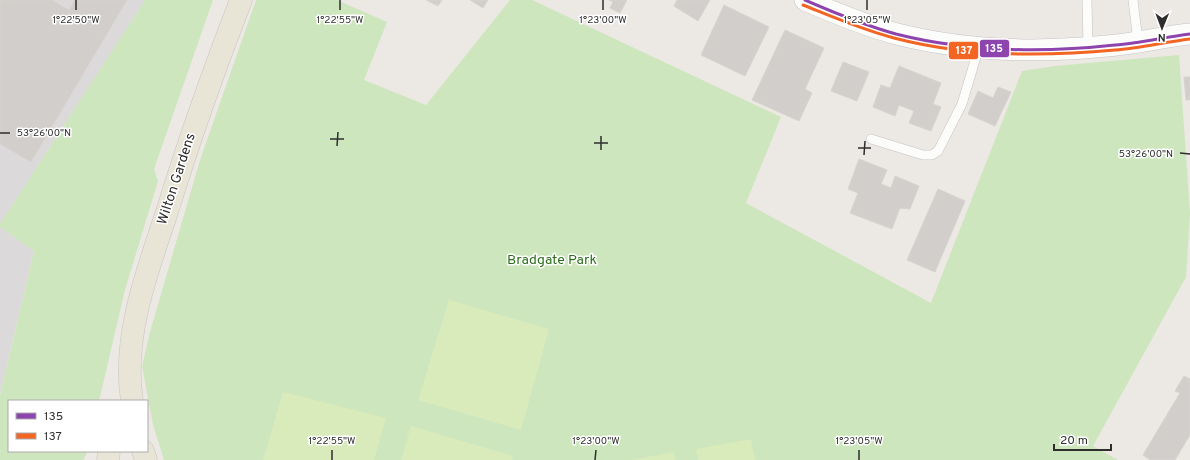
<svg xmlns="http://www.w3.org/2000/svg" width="1190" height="460" viewBox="0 0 1190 460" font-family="Overpass,sans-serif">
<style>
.industrial{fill:#dcd9db}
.green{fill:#cee6be}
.pitch{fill:#d9eabb}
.building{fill:#d1cecb;stroke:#d7d4d0}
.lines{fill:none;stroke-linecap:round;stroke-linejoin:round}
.service-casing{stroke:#c5c4c5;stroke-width:10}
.tertiary-casing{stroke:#c5c4c5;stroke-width:22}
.primary-casing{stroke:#c6c5c4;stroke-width:23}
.service{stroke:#fcfcfb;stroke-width:9}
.tertiary{stroke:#fcfcfb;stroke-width:21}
.primary{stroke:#e8e4d6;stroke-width:22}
.bus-1-casing{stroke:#fff;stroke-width:6}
.bus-2-casing{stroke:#fff;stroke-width:6}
.bus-1{stroke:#8e44ad;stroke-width:3}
.bus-2{stroke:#f26522;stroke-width:3}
.ticks{fill:none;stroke:#2e2e2e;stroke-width:1.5}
.labels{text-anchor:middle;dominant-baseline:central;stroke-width:3;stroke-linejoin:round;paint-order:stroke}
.street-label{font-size:14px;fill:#2e2e2e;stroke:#fff}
.park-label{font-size:14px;fill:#2c6e1b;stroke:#fff}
.ticks-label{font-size:10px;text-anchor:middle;fill:#2e2e2e;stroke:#fff;stroke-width:3;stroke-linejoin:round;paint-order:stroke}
.line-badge{stroke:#fff;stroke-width:1.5}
.badge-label{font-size:11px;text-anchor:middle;font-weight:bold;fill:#fff}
</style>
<rect width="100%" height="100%" fill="#ece8e4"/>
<path class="industrial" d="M0 0H145L0 224Z
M0 227 34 251 0 395Z"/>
<path class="green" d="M145 0H213L154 169 158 181 125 290 99 401H9V451H88L83 460H0V395L34 251 0 227V224Z
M256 0H337L387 22 364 80 426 105 510 0H532L781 117 746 203 931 303 1022 71 1055 66 1179 55 1190 213 1186 277 1093 446 1118 460H164L153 425 142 366 150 332 200 160Z"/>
<path class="pitch" d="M449 300 549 329 521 430 418 400Z
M283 392 386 418 374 460H263Z
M411 426 513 456 512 460H401Z
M751 439 755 460H698L696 449Z
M674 452 675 460H631Z"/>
<path class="building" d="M0 0H52L69 10 75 0H127L31 162 0 144Z
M426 0H442L438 6Z
M470 0H488L483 8Z
M609 0H627L620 13 610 8 613 2Z
M677 0H710L698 21 674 6Z
M724 5 769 27 745 76 701 55Z
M785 30 824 48 805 89 812 93 799 121 752 100Z
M843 62 869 72 857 101 831 91Z
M899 66 941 83 933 104 941 107 931 131 909 123 914 111 899 105 895 116 873 107 881 85 890 88Z
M1184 77H1190V100H1186Z
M998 87 1011 92 995 126 968 114 978 91 993 98Z
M859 159 887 170 881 184 891 188 895 176 919 186 910 209 900 208 892 229 850 213 858 193 848 189Z
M938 189 965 201 935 272 907 260Z
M1184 376 1190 379V435L1175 460H1150L1143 455 1180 393 1175 391Z"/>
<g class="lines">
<defs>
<path id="service" d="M1087 0 1088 47
M1133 0 1138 41
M871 139 923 155H932L938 151 962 104 979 47"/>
<path id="tertiary" d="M805 0C835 13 866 26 897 34 964 51 1037 53 1106 46 1134 44 1162 37 1190 34"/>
<path id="primary" d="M132 401C122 337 147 272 167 212 189 140 214 70 241 0
M143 451 146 460
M108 460 109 451"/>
</defs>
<use href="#service" class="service-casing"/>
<use href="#tertiary" class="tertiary-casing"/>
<use href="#primary" class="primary-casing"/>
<use href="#service" class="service"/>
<use href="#tertiary" class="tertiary"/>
<use href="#primary" class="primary"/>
<defs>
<path id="bus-1" d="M805 0C835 13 864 25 896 34 967 52 1042 53 1115 45 1140 43 1165 37 1190 34"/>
<path id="bus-2" d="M803 5C833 17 863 30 894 38 966 57 1041 57 1115 50 1140 48 1165 42 1190 39"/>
</defs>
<use href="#bus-1" class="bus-1-casing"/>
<use href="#bus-2" class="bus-2-casing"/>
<use href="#bus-1" class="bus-1"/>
<use href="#bus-2" class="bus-2"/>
</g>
<path class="ticks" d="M76 10V0M340 10V0M603 10V0M867 10V0M0 133H10M330 139H344M594 143H608M337 146 338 132M858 148H871M601 150V136M1180 153 1190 154M864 155 865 141M332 460V450M595 460 596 450M859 460V450"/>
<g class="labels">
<g class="street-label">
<text transform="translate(177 179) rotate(-72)">Wilton Gardens</text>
</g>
<g class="park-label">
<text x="552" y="260">Bradgate Park</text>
</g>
</g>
<g class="ticks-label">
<text x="76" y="23">1°22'50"W</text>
<text x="340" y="23">1°22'55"W</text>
<text x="603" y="23">1°23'00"W</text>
<text x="867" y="23">1°23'05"W</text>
<text x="44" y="136">53°26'00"N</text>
<text x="1146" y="157">53°26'00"N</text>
<text x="332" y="444">1°22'55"W</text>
<text x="596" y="444">1°23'00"W</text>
<text x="859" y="444">1°23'05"W</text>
</g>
<g class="line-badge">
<rect x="979" y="39" width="31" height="19" rx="4" fill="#8e44ad"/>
<rect x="948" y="41" width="31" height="19" rx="4" fill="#f26522"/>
</g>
<g class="badge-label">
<text x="994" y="52">135</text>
<text x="964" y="54">137</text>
</g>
<rect x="8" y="400" width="140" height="52" fill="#ffffff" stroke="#ababab"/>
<rect x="16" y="413" width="20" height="6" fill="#8e44ad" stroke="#ababab"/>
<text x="44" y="420" font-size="12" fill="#2e2e2e">135</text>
<rect x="16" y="433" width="20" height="6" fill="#f26522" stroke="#ababab"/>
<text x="44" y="440" font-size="12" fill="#2e2e2e">137</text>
<g transform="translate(1162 28) rotate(181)" stroke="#ffffff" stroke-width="3" paint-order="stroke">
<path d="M0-3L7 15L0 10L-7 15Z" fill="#2e2e2e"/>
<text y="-6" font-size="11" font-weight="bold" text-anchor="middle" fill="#2e2e2e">N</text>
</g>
<path d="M1054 444v6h57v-6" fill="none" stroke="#2e2e2e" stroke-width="2"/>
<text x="1060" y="444" font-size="12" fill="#2e2e2e" stroke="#ffffff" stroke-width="3" paint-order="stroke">20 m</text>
</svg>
